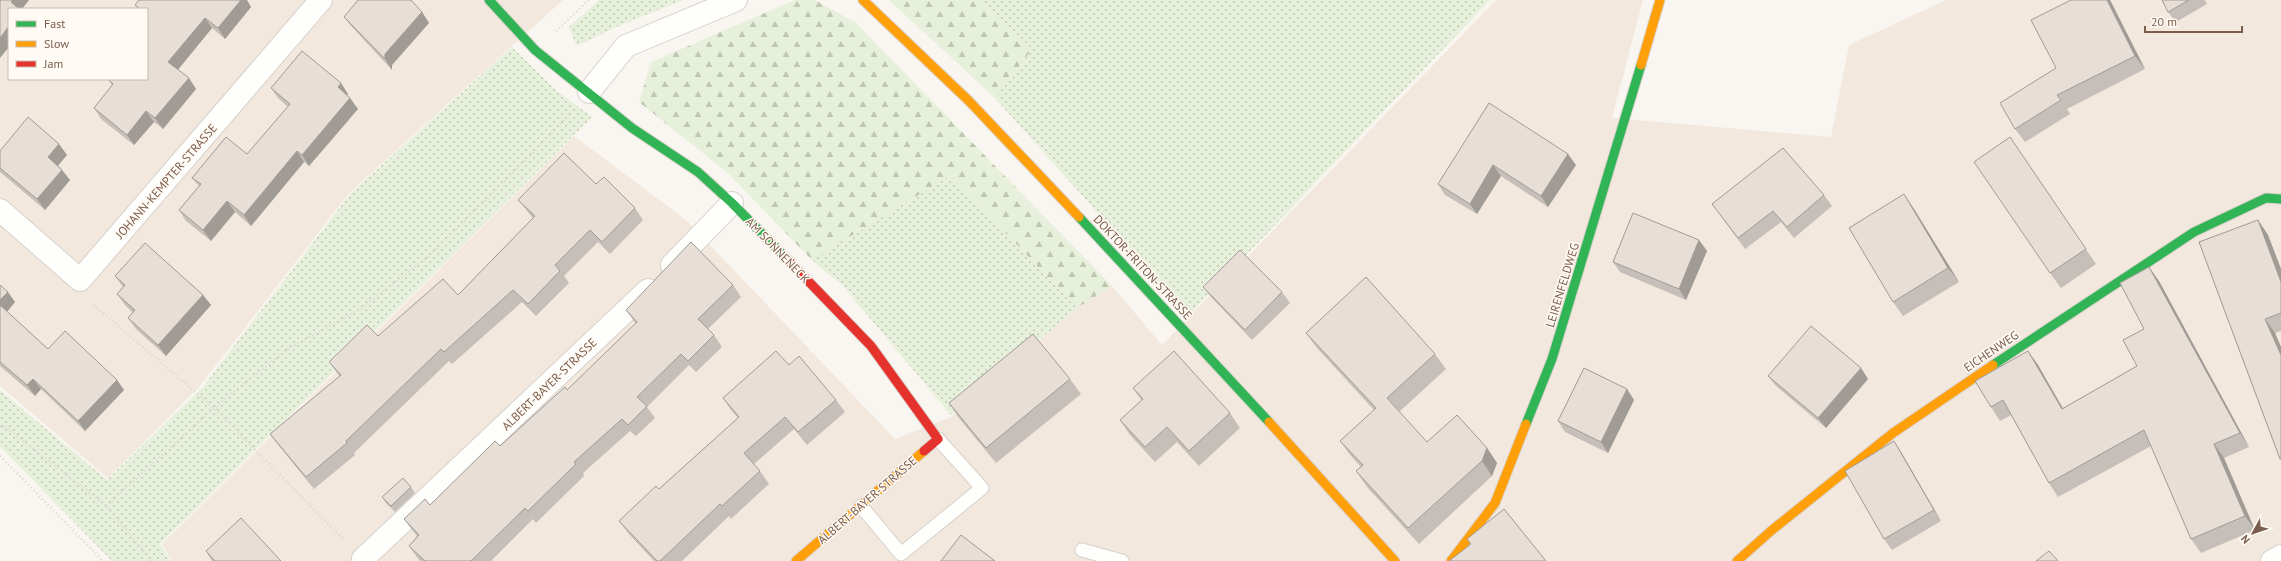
<svg xmlns="http://www.w3.org/2000/svg" width="2281" height="561" viewBox="0 0 2281 561" font-family="'PT Sans',sans-serif">
<style>
.residential{fill:#f2e8de;fill-rule:evenodd}
.green{fill:url(#green-dots)}
.forest{fill:url(#forest-firs)}
.lines{fill:none;stroke-linecap:round;stroke-linejoin:round}
.lane-casing{stroke:#d7d1cb;stroke-width:15}
.street-casing{stroke:#d7d1cb;stroke-width:24}
.fast-casing{stroke:#d9d2cb;stroke-width:11}
.slow-casing{stroke:#d9d2cb;stroke-width:11}
.jam-casing{stroke:#d9d2cb;stroke-width:11}
.path{stroke:#dcd5d0;stroke-width:2.5;stroke-dasharray:1 3;stroke-linecap:butt}
.lane{stroke:#fefefd;stroke-width:13}
.street{stroke:#fefefd;stroke-width:22}
.fast{stroke:#30b455;stroke-width:9}
.slow{stroke:#ff9f0a;stroke-width:9}
.jam{stroke:#e5322d;stroke-width:9}
.wall{fill:#c6bfb9}
.shaded-wall{fill:#a19b96}
.building{fill:#e6ded7;stroke:#a19b96}
.labels{text-anchor:middle;dominant-baseline:central;stroke-width:3;stroke-linejoin:round;paint-order:stroke}
.street-label{font-size:12px;fill:#7a5c4d;stroke:#fffaf3}
</style>
<defs>
<pattern id="green-dots" width="8" height="8" patternUnits="userSpaceOnUse"><rect width="8" height="8" fill="#e7f0db"/><path d="M2 2h.1M6 6h.1" fill="none" stroke="#c0c6b4" stroke-width="1.8" stroke-linecap="round"/></pattern>
<pattern id="forest-firs" width="22" height="20" patternUnits="userSpaceOnUse"><rect width="22" height="20" fill="#e7f0db"/><path d="M5 1l3.5 6h-7zM16 11l3.5 6h-7z" fill="#c0c6b4"/></pattern>
</defs>
<rect width="100%" height="100%" fill="#f9f5f0"/>
<path class="residential" d="M0 0H563L349 193 200 386 108 478 0 386ZM9 9H147V79H9Z
M1496 0H1643L1612 118 1831 137 1849 45 1946 0H2281V561H172L162 544 574 136 686 220 895 439 951 417 1077 308 1112 286 1162 345Z"/>
<path class="green" d="M599 0H683L614 28 577 46 569 27Z
M981 0H1490L1189 315 995 98 1032 49Z
M512 47 556 90 592 117 160 544 171 561H112L0 446V390L107 480 202 388 350 194Z
M951 175 1077 308 951 415 843 286 812 260Z"/>
<path class="forest" d="M795 0H815L856 23 1112 286 1077 308 951 175 812 260 729 174 639 102 651 62Z
M889 0H981L1032 49 995 98Z"/>
<g class="lines">
<defs>
<path id="lane" d="M861 506 901 554 982 488 938 439
M1082 550 1122 561"/>
<path id="street" d="M589 92 626 46 736 0
M0 210 80 280 321 0
M672 265 732 203
M365 561 363 559 648 290
M2272 561 2281 556"/>
<path id="fast" d="M489 0 535 50 632 128 698 172 732 203 785 257
M1079 217 1269 422
M1993 365 2194 232 2266 198 2281 199
M1526 424 1552 359 1641 65"/>
<path id="slow" d="M863 0 969 101 1079 217
M1641 65 1660 0
M1269 422 1395 561
M796 561 924 451
M1451 561 1495 503 1526 424
M1737 561 1772 530 1893 433 1993 365"/>
<path id="jam" d="M785 257 871 346 938 439 924 451"/>
</defs>
<use href="#lane" class="lane-casing"/>
<use href="#street" class="street-casing"/>
<use href="#fast" class="fast-casing"/>
<use href="#slow" class="slow-casing"/>
<use href="#jam" class="jam-casing"/>
<path class="path" d="M556 31 589 0
M94 305 214 408 344 540
M0 426 6 427 106 506 152 561
M0 456 103 561
M106 506 214 408 289 348 361 309 431 254 532 154 570 113"/>
<use href="#lane" class="lane"/>
<use href="#street" class="street"/>
<use href="#fast" class="fast"/>
<use href="#slow" class="slow"/>
<use href="#jam" class="jam"/>
</g>
<path class="wall" d="M2110 0 2145 69 2067 109 2070 114 2025 142 2015 129 2056 68Z
M2162 0H2205L2207 4 2176 22 2168 12Z
M135 5 251 7 225 39 212 28 178 70 196 89 163 129 154 122 134 145 101 119 94 108 112 85 108 79H147V9H138Z
M422 12 429 23 392 65V70L352 27 344 17Z
M271 88 348 94 347 95 350 98 358 109 309 166 304 162 251 226 235 212 211 241 186 221 179 210 199 186 192 178 247 154 288 107 278 98Z
M1489 103 1576 165 1548 207 1501 176 1477 214 1445 195 1438 184Z
M2010 137 2096 264 2061 288 2050 273Z
M0 151 67 155 58 165 70 180 45 210 0 172Z
M596 184 635 208 643 220 610 254 598 242 564 276 569 283 536 316 522 302 452 364 449 361 354 453 355 455 314 489 279 446 270 434 340 377 329 362 458 295 533 218 527 211 518 200Z
M1824 195 1832 206 1794 238 1781 222 1745 249 1712 204Z
M1914 209 1959 282 1903 316 1893 302Z
M2258 220 2268 235 2281 269V331L2275 333 2281 347V461L2280 459 2199 242Z
M1699 240 1707 251 1686 300 1620 272 1613 262Z
M115 276 203 295 211 305 166 356 136 329 128 318 133 313 125 305 117 294 123 287Z
M2159 281 2249 447 2224 458 2255 530 2201 553 2191 539 2151 446 2058 497 2049 483 2011 415 2000 421 1991 407 2028 351 2038 365 2063 408 2137 366 2144 329Z
M0 285 15 302 7 312 48 349 117 380 124 390 85 431 41 389 35 396 0 366Z
M733 285 741 297 708 329 714 335 722 347 696 372 689 365 647 407 655 418 636 436 630 431 583 473 584 476 536 523 533 519 491 561H420L417 557 409 546 417 536 412 530 404 519 430 505 567 390 636 324 626 310Z
M1203 287 1282 292 1290 303 1252 340 1211 297Z
M1306 333 1435 354 1446 369 1399 412 1427 442 1487 448 1497 463 1492 476 1419 544 1367 487 1356 471 1361 467 1351 456 1340 441 1374 410 1317 348Z
M789 365 836 400 845 412 807 445 794 429 754 464 760 471 769 484 731 519 729 516 682 561H654L628 533 619 521 659 489 738 418 731 410 723 398Z
M1861 368 1868 379 1826 428 1776 386 1768 376Z
M1070 379 1081 394 996 463 959 418 949 403Z
M1133 388 1230 413 1240 428 1199 466 1177 442 1155 462 1130 435 1120 420 1142 401Z
M1627 389 1634 400 1608 453 1565 432 1558 421Z
M1901 452 1941 521 1892 550 1884 539Z
M411 487 415 493 395 512 386 503 382 497Z
M206 551 281 561H212Z"/>
<path class="shaded-wall" d="M13 0H29L22 9H16L11 2Z
M241 0H247L251 7 225 39 218 28Z
M2107 0H2110L2145 69 2135 56Z
M422 12 429 23 392 65V70L385 59V54Z
M205 18 212 28 176 72 168 62Z
M9 26V47L0 58V38Z
M189 78 196 89 163 129 155 118Z
M341 83 348 94 345 98 338 87Z
M350 98 358 109 309 166 302 155Z
M146 111 154 122 134 145 127 135Z
M59 144 67 155 56 168 48 157Z
M297 151 304 162 251 226 244 215Z
M1568 154 1576 165 1548 207 1541 196Z
M1493 165 1501 176 1477 214 1470 204Z
M62 170 70 180 45 210 37 199Z
M1904 194 1914 209 1959 282 1948 268Z
M227 201 235 212 211 241 203 230Z
M2258 220 2268 235 2281 269V282Z
M1699 240 1707 251 1686 300 1679 289Z
M2149 267 2159 281 2249 447 2240 433Z
M8 292 15 302 5 314 0 306V300Z
M203 295 211 305 166 356 158 345Z
M2265 319 2275 333 2281 347V355Z
M2028 351 2038 365 2071 423 2062 409Z
M1861 368 1868 379 1826 428 1818 418Z
M33 379 41 389 35 396 27 385Z
M117 380 124 390 85 431 78 421Z
M1627 389 1634 400 1608 453 1601 442Z
M1894 441 1901 452 1941 521 1934 510Z
M2214 444 2224 458 2255 530 2245 516Z
M1487 448 1497 463 1492 476 1482 461Z"/>
<path class="building" d="M0 0H13L11 2 19 9H9V26L0 38Z
M139 0H241L218 28 205 18 168 62 189 78 155 118 146 111 127 135 94 108 113 84 108 79H147V9H140L135 5Z
M358 0H411L422 12 385 54V59L344 17Z
M2071 0H2107L2135 56 2057 95 2061 100 2015 129 2000 103 2056 68 2031 20Z
M2162 0H2189L2168 12Z
M302 51 341 83 338 87 350 98 302 155 297 151 244 215 227 201 203 230 179 210 201 184 192 178 226 137 247 154 290 104 271 88Z
M1489 103 1568 154 1541 196 1493 165 1470 204 1438 184Z
M28 117 59 144 48 157 62 170 37 199 0 168V151Z
M2010 137 2086 249 2050 273 1974 162Z
M1783 148 1824 195 1787 227 1773 211 1738 238 1712 204Z
M564 153 596 184 604 177 635 208 602 242 590 230 555 265 560 271 528 304 513 290 444 352 441 349 346 441 347 443 306 477 270 434 341 375 329 362 367 325 378 336 443 279 458 295 535 216 518 200Z
M1904 194 1948 268 1893 302 1849 228Z
M1633 213 1699 240 1679 289 1613 262Z
M2258 220 2281 282V313L2265 319 2281 355V458L2280 459 2199 242Z
M691 242 733 285 698 319 714 335 688 361 681 354 637 397 647 406 628 425 622 419 574 462 576 464 528 511 525 508 471 561H425L409 546 419 535 404 519 425 499 430 505 495 441 500 446 565 387 567 390 637 322 626 310Z
M145 243 203 295 158 345 128 318 135 310 117 294 125 285 115 276Z
M1240 250 1282 292 1245 330 1203 287Z
M2149 267 2240 433 2214 444 2245 516 2191 539 2144 430 2049 483 2003 400 1991 407 1975 381 2028 351 2062 409 2137 366 2123 340 2144 329 2120 283Z
M1366 277 1435 354 1387 398 1427 442 1457 415 1487 448 1482 461 1408 528 1356 471 1363 465 1340 441 1376 408 1306 333Z
M0 285 8 292 0 300Z
M0 305 48 349 65 331 117 380 78 421 33 379 27 385 0 362Z
M1811 326 1861 368 1818 418 1768 376Z
M1033 334 1070 379 986 448 949 403Z
M776 351 789 365 799 356 836 400 798 432 785 417 744 453 760 471 722 506 720 504 660 561H657L619 521 656 486 659 489 739 417 723 398Z
M1174 351 1230 413 1189 451 1167 427 1145 447 1120 420 1143 399 1133 388Z
M1584 368 1627 389 1601 442 1558 421Z
M1894 441 1934 510 1884 539 1845 471Z
M403 478 411 487 391 506 382 497Z
M1504 509 1546 561H1449L1471 544 1467 539Z
M241 518 281 561H215L206 551Z
M961 535 995 561H941Z
M2049 551 2058 561H2036Z"/>
<g class="labels">
<g class="street-label">
<text transform="translate(166 181) rotate(-49)">JOHANN-KEMPTER-STRASSE</text>
<text transform="translate(778 250) rotate(46)">AM SONNENECK</text>
<text transform="translate(1143 267) rotate(47)">DOKTOR-FRITON-STRASSE</text>
<text transform="translate(1562 285) rotate(-73)">LEIRENFELDWEG</text>
<text transform="translate(1991 351) rotate(-34)">EICHENWEG</text>
<text transform="translate(549 384) rotate(-44)">ALBERT-BAYER-STRASSE</text>
<text transform="translate(867 500) rotate(-41)">ALBERT-BAYER-STRASSE</text>
</g>
</g>
<rect x="8" y="8" width="140" height="72" fill="#fffaf3" stroke="#cabbb1"/>
<rect x="16" y="21" width="20" height="6" fill="#30b455" stroke="#cabbb1"/>
<text x="44" y="28" font-size="12" fill="#7a5c4d">Fast</text>
<rect x="16" y="41" width="20" height="6" fill="#ff9f0a" stroke="#cabbb1"/>
<text x="44" y="48" font-size="12" fill="#7a5c4d">Slow</text>
<rect x="16" y="61" width="20" height="6" fill="#e5322d" stroke="#cabbb1"/>
<text x="44" y="68" font-size="12" fill="#7a5c4d">Jam</text>
<g transform="translate(2253 533) rotate(230)" stroke="#fffaf3" stroke-width="3" paint-order="stroke">
<path d="M0-3L7 15L0 10L-7 15Z" fill="#7a5c4d"/>
<text y="-6" font-size="11" font-weight="bold" text-anchor="middle" fill="#7a5c4d">N</text>
</g>
<path d="M2145 26v6h97v-6" fill="none" stroke="#7a5c4d" stroke-width="2"/>
<text x="2151" y="26" font-size="12" fill="#7a5c4d" stroke="#fffaf3" stroke-width="3" paint-order="stroke">20 m</text>
</svg>
